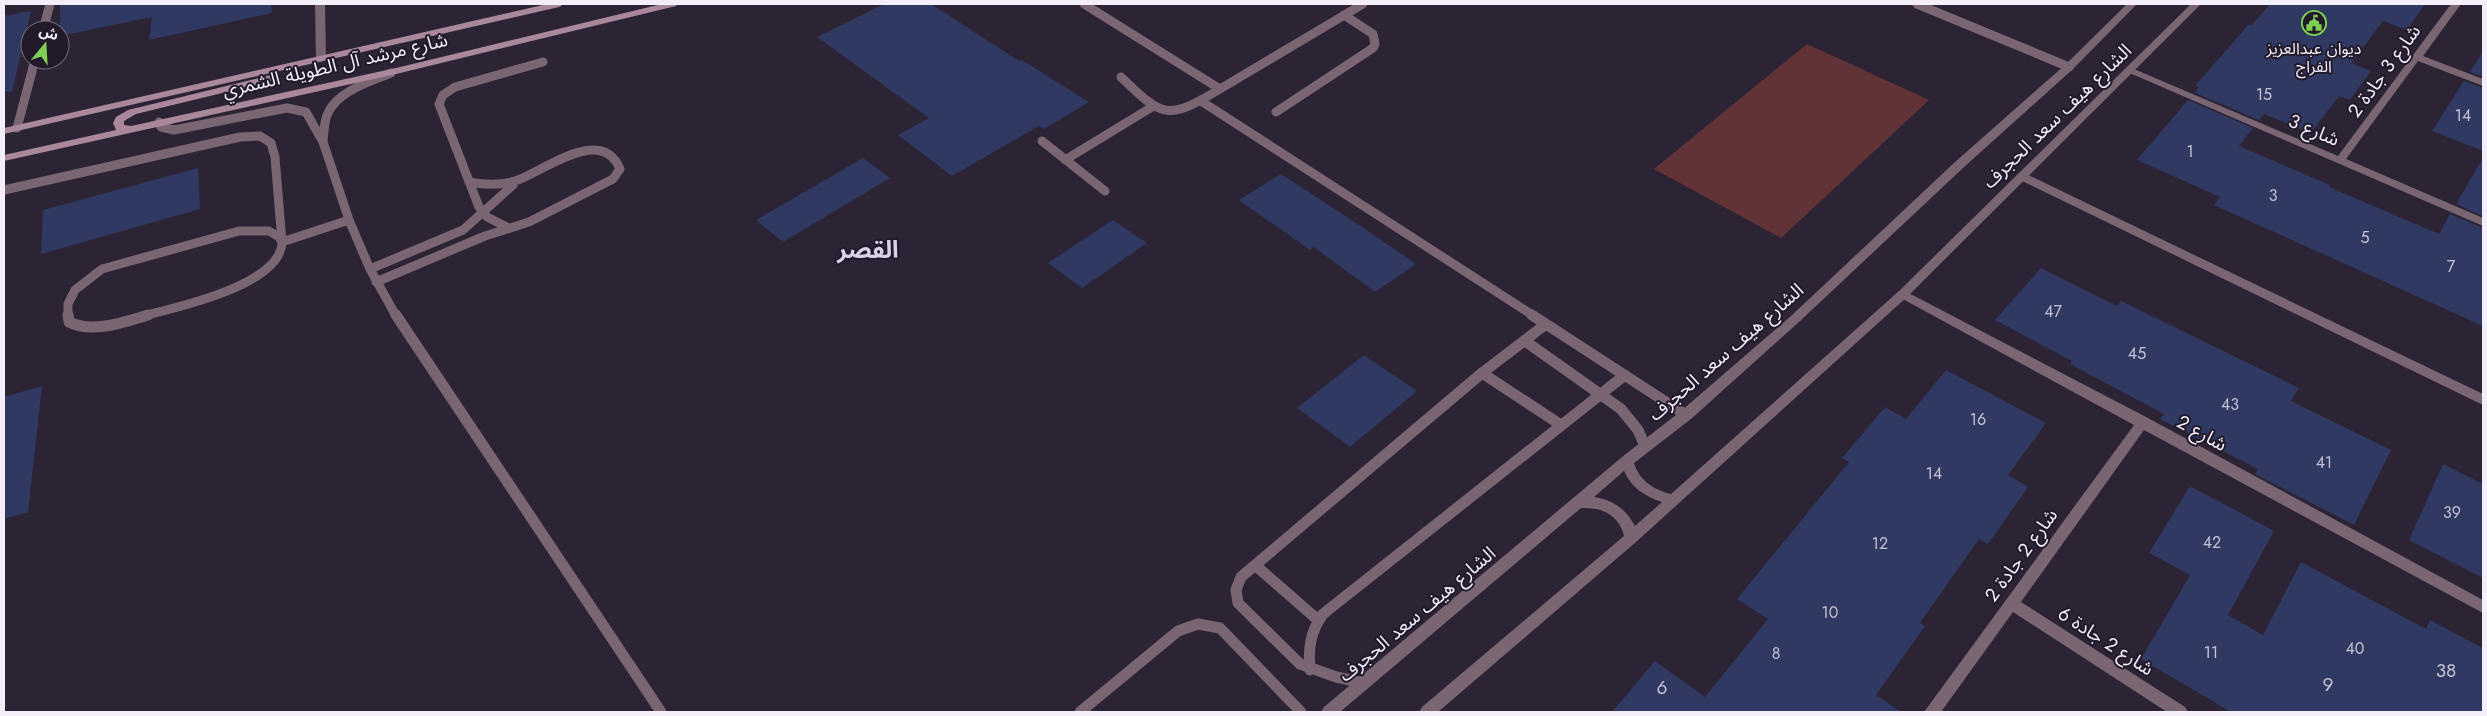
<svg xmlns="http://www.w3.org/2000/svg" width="2487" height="716" viewBox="0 0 2487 716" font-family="Jost,'Noto Sans Arabic',sans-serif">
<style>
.green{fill:#613337}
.building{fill:#303961}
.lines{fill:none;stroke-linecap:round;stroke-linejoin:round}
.service-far1{stroke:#7a6572;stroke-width:9}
.service{stroke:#7a6572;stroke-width:11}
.minor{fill:#7a6572;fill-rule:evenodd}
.tertiary{fill:#7a6572;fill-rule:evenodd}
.secondary{fill:#a9889c;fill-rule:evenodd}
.labels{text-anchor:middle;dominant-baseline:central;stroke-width:4;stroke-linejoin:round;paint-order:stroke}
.far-poi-label{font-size:16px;fill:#f4eefa;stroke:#221a2b}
.number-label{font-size:16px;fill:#c3c1d4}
.street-label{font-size:19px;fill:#f4eefa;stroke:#221a2b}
.near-number-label{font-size:19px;fill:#c3c1d4}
.district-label{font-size:24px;font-weight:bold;fill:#dbd0e8;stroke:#221a2b}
</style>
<rect width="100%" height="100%" fill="#2c2335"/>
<path class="green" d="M1807 44 1929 100 1781 238 1654 169Z"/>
<path class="building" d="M60 4H271L272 13 149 40 152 17 60 36Z
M884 4H931L1019 61 1022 60 1089 102 1044 129 1039 126 952 176 898 135 929 118 817 37Z
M2270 4H2425L2407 30 2383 21 2351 63 2371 71 2350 100 2339 96 2311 133 2264 114 2259 120 2195 93 2199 87 2195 86 2249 24 2252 25Z
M31 11 12 92 4 91V16Z
M2483 51V77L2470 72Z
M2464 81 2483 88V151L2432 131Z
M2188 100 2253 128 2239 146 2330 185 2329 187 2439 234 2450 214 2483 228V326L2214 205 2220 197 2137 160Z
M863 158 890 178 783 242 756 220Z
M2483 158V216L2456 204Z
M198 168 200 209 41 254 43 210Z
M1281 174 1362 227 1416 264 1375 292 1314 247 1310 250 1239 200Z
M1113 220 1147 243 1082 288 1048 263Z
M2041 268 2117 306 2121 301 2299 388 2291 401 2391 450 2354 525 2255 474 2258 469 2160 419 2164 414 2070 364 2072 361 1995 320Z
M1364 355 1417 391 1350 447 1297 408Z
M1946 370 2046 423 2008 475 2028 487 1988 544 1979 539 1920 623 1925 626 1876 695 1901 712H1612L1655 661 1705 697 1768 619 1737 599 1849 462 1842 458 1885 407 1906 419Z
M42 386 28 512 4 519V397Z
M2443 464 2483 484V578L2409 540Z
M2190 486 2274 531 2228 615 2263 635 2301 562 2426 629 2430 620 2483 648V712H2231L2141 659 2190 575 2149 553Z"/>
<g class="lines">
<path class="service-far1" d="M1084 4 1220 89 1363 4
M1917 4 2069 67
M43 30 50 4
M1121 77C1164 119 1168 120 1220 89
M1201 101 1534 316
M1276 112 1373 48 1375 44 1373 34 1344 15
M159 122 161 127 174 130 287 108 306 112 323 142 349 220 370 269 396 316
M17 128 35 60
M1042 141 1105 191
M323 142C324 133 324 123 327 115 337 91 369 82 391 73
M1065 160 1152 107
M4 190 240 137 260 136 271 143 275 157 282 242
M509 228 487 217 479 207 439 104 443 95 455 87 543 62
M282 242 349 220
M370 269 463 230 513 185
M376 282 485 236 529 222 613 179 620 169C601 124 543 172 515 181 499 186 485 185 469 182
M68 316V304L75 290 102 269 239 231H269L279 237 282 242
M143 316C178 307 281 285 282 242"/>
<path class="service" d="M68 315 69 322C92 334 124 322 148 315
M396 315 661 712
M1532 315 1686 415
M1525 341 1621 409 1638 430 1645 446
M1482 373 1561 425
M1255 565 1318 620
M1310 670C1308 649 1310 632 1323 614L1625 375
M1364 683 1336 677 1300 664 1238 603 1236 590 1241 577 1482 373 1546 324
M1080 712 1178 631 1198 624 1220 628 1301 712"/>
<path class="minor" d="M315 4H325L326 59 321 62 316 59Z
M2451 4H2461L2423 56 2483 79V86L2418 61 2346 159 2483 218V226L2125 71 2130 68 2134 69 2338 156Z
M2022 172 2483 394V405L2018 179 2016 176Z
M1903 290 2148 418 2483 600V613L2144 430 2021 602 2185 707 2188 712H2167L2013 612 1941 712H1924L2134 425 1899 297 1897 294 1899 291Z"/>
<path class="tertiary" d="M2127 4H2137L2073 69 1963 168 1799 322 1691 419 1634 463C1639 480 1654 490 1671 494L1899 291 2191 4H2201L1907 297 1636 542 1438 712H1419L1422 707 1624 536C1619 515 1602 507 1581 508L1340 712H1321L1324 707 1622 457 1681 411 1791 316 1955 162 2065 65ZM1624 471C1632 488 1644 496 1662 502L1635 526C1626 509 1613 500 1594 497Z"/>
<path class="secondary" d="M547 4H564L559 7 4 134V128Z
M662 4H678L676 6 396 74 4 161V155L116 130 113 123 116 117 128 110 275 74 279 75V79L136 114 124 121V125L131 126 396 68Z"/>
</g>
<defs>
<symbol id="civic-ring" viewBox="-11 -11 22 22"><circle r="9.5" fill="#221a2b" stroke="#7fd052" stroke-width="1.5"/><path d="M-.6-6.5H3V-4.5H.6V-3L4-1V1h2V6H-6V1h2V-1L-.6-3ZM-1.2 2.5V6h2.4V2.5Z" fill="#7fd052"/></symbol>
</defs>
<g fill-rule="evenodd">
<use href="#civic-ring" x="2300" y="9" width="28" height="28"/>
</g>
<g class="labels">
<g class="far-poi-label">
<text x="2314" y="48">ديوان عبدالعزيز<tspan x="2314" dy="18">الفراج</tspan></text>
</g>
<g class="number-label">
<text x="2264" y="94">15</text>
<text x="2463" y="115">14</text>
<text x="2190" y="151">1</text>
<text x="2273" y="195">3</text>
<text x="2365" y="237">5</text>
<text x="2451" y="266">7</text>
<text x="2053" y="311">47</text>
<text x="2137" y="353">45</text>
<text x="2230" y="404">43</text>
<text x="1978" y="419">16</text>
<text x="2324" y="462">41</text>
<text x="1934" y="473">14</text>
<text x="2452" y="512">39</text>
<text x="2212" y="542">42</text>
<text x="1880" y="543">12</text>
<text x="1830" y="612">10</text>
<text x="2355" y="648">40</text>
<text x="2211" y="652">11</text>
<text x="1776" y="653">8</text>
</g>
<g class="street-label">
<text transform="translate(335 65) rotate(-13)">شارع مرشد آل الطويلة الشمري</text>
<text transform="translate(2384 71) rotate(-54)">شارع 3 جادة 2</text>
<text transform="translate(2057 116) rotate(-44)">الشارع هيف سعد الحجرف</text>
<text transform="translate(2314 130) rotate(23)">شارع 3</text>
<text transform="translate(1726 352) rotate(-41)">الشارع هيف سعد الحجرف</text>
<text transform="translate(2202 433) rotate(29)">شارع 2</text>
<text transform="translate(2021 555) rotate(-54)">شارع 2 جادة 2</text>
<text transform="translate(1417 614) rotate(-40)">الشارع هيف سعد الحجرف</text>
<text transform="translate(2106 641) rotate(33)">شارع 2 جادة 6</text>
</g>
<g class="near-number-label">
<text x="2446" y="670">38</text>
<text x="2328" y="684">9</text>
<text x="1662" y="687">6</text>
</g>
<g class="district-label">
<text x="868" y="249">القصر</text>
</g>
</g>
<rect width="2487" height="716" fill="none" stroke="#f4eefa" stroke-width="10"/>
<g transform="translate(45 45) rotate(18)"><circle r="24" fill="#221a2b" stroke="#766f7e"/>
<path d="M0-4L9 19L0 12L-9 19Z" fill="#7fd052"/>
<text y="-8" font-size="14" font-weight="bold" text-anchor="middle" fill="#f4eefa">ش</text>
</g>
</svg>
